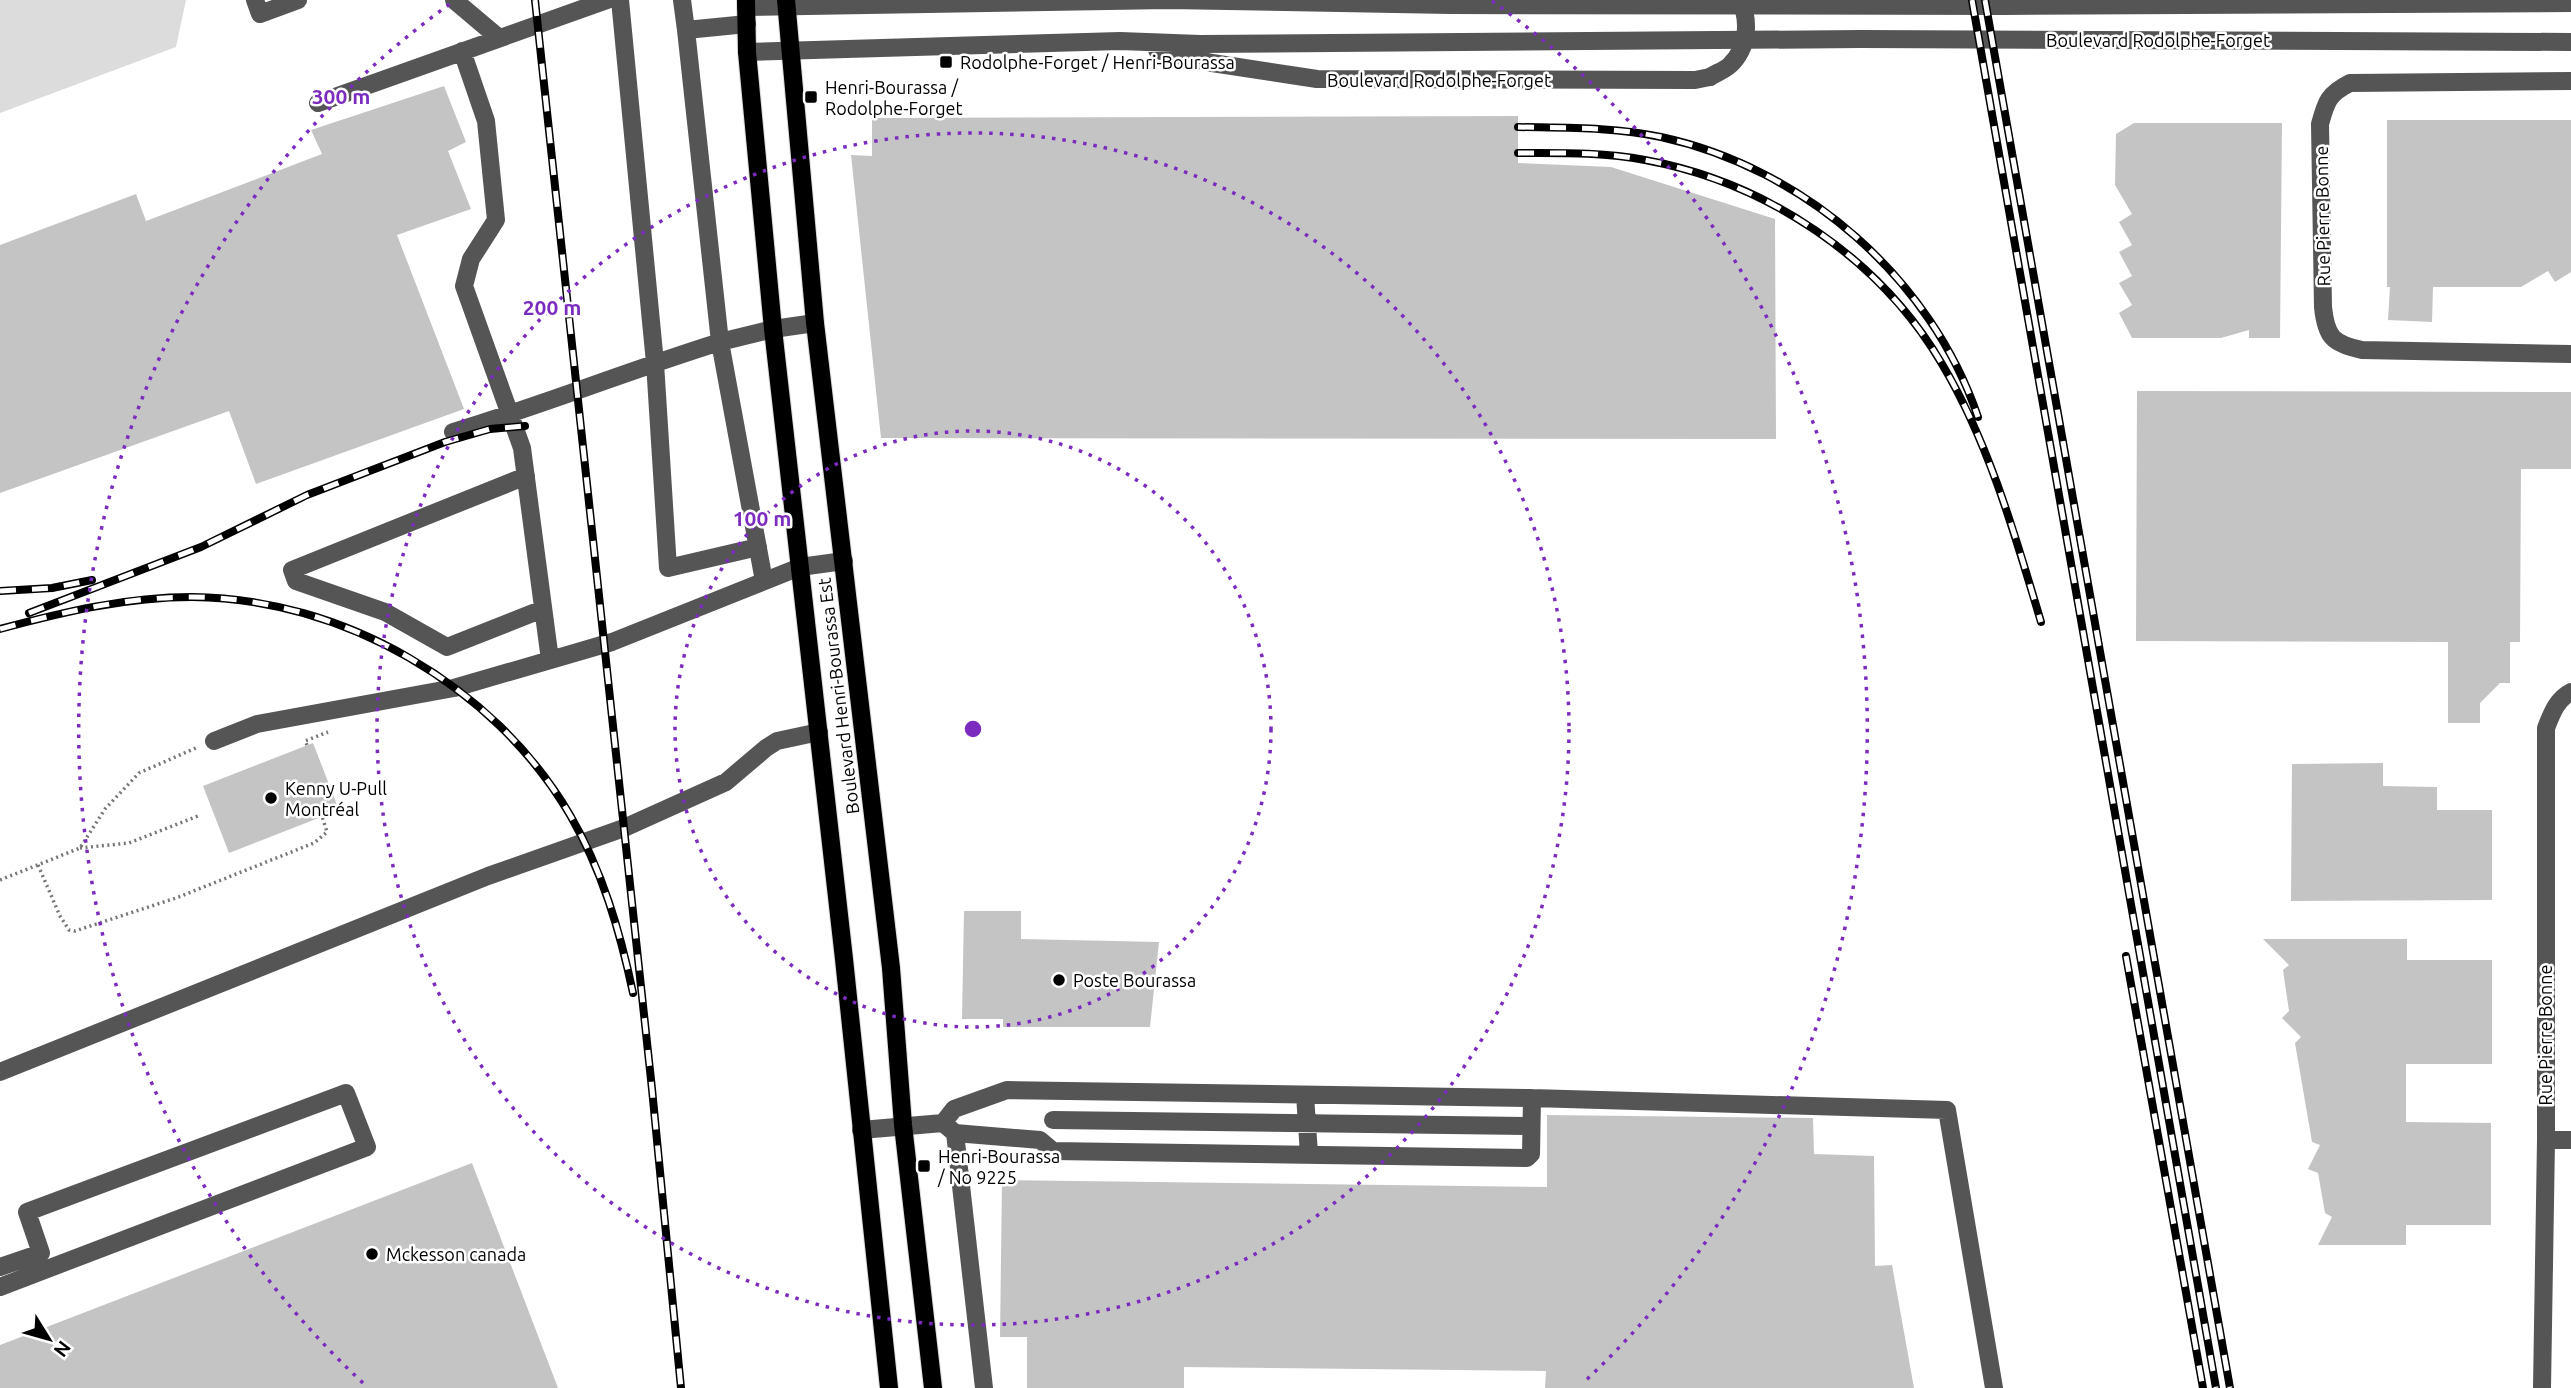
<svg xmlns="http://www.w3.org/2000/svg" width="2571" height="1388" viewBox="0 0 2571 1388" font-family="Ubuntu,sans-serif">
<style>
.green{fill:#dcdcdc}
.building{fill:#c4c4c4}
.lines{fill:none;stroke-linecap:round;stroke-linejoin:round}
.major-casing{stroke:#dbdbdb;stroke-width:20}
.path{stroke:#777;stroke-width:3.5;stroke-dasharray:2 3.5;stroke-linecap:butt}
.minor{stroke:#555;stroke-width:18}
.major{stroke:#000;stroke-width:18}
.rail-casing{stroke:#000;stroke-width:8}
.rail{stroke:#fff;stroke-width:5;stroke-dasharray:16;stroke-linecap:butt}
.minor-bridge{stroke:#555;stroke-width:18}
.ring{fill:none;stroke:#7b2cbf;stroke-width:3.5;stroke-dasharray:3.5 7}
.poi-dot{fill:#000;stroke:#fff;stroke-width:2.5}
.labels{text-anchor:middle;dominant-baseline:central;stroke-width:5;stroke-linejoin:round;paint-order:stroke}
.street-label{font-size:18px;fill:#000;stroke:#fff}
.poi-label{font-size:18px;fill:#000;stroke:#fff;text-anchor:start}
.centre{fill:#7b2cbf;stroke:#fff;stroke-width:3.5}
.ring-label{font-size:21px;text-anchor:middle;font-weight:bold;fill:#7b2cbf;stroke:#fff;stroke-width:5;stroke-linejoin:round;paint-order:stroke}
</style>
<rect width="100%" height="100%" fill="#fff"/>
<path class="green" d="M0 0H186L176 47 0 113Z"/>
<path class="building" d="M444 86 466 142 448 151 471 209 397 235 464 409 256 484 229 411 0 493V245L136 194 146 221 322 154 311 130Z
M1518 116V163L1611 167 1775 219 1776 439 881 438 851 155 872 156V118Z
M2387 120H2571V272L2555 282 2548 271 2521 287H2433L2432 322 2388 320 2390 287H2387Z
M2134 123H2282L2280 338H2249V330L2221 338H2132L2119 313 2132 305 2119 283 2132 276 2119 252 2132 245 2119 222 2132 214 2115 185 2116 134Z
M2137 391 2571 392V469H2521L2520 642H2510V683H2500L2480 703V723H2448V642L2136 641Z
M313 743 339 810 229 853 203 786Z
M2383 763V786L2437 787V810H2492V900L2291 901 2292 764Z
M964 911H1021V939L1159 942 1150 1027H1003V1019H962Z
M2263 939H2407V960H2492V1064H2406V1122L2491 1123V1225H2406V1245H2318L2332 1217 2325 1213 2318 1173 2308 1169 2320 1145 2312 1142 2295 1043 2301 1037 2282 1018 2289 1011 2283 970 2289 965Z
M1547 1115 1813 1118 1814 1154 1874 1156 1875 1266 1892 1265 1914 1388H1545L1546 1371 1184 1367V1388H1027V1337H1000L1002 1180 1547 1187Z
M472 1163 558 1388H0V1345Z"/>
<g class="lines">
<defs>
<path id="major" d="M746 0 747 52 773 329 844 959 889 1388
M786 0 815 323 891 968 903 1125 933 1388"/>
</defs>
<use href="#major" class="major-casing"/>
<path class="path" d="M307 745 305 741 328 732
M80 848 129 843 198 816
M38 865 60 916 69 930 75 931 176 898 314 843 327 832 322 816
M0 880 80 848 105 809 139 773 198 747"/>
<path class="minor" d="M255 0 260 14 298 0
M454 0 499 38
M620 0 655 363 668 568 758 547
M682 0 686 30
M746 7 1169 0 1450 5 2004 6 2571 3
M1157 50 1212 63 1317 79 1695 80 1710 77
M462 51 486 121 496 220 471 259 464 286 522 448 550 660
M747 52 1120 41 1200 44 1861 39 2571 42
M2571 81 2350 83C2328 94 2326 102 2320 124L2323 307C2326 337 2333 344 2362 350L2571 354
M318 103 607 0
M453 432C543 405 630 370 720 342L686 30 747 24
M526 476 292 570 296 581 385 612 447 647 543 609
M764 581 720 342 773 329 815 323
M214 741 257 724 454 688 612 642 800 567 844 561
M0 1072 488 876 624 828 726 782 766 748 777 741 819 732
M1305 1095 1309 1154
M1532 1098 1531 1154 1527 1158 1053 1151 1040 1140 955 1133 943 1123 954 1109 1007 1090 1532 1098 1947 1110 1994 1388
M1053 1120 1531 1126
M861 1130 943 1123
M955 1133 984 1388
M2546 1140H2571
M0 1267 41 1253 27 1212 346 1093 367 1147 0 1287
M2542 1388 2546 1140V728C2552 713 2557 699 2571 692"/>
<use href="#major" class="major"/>
<defs>
<path id="rail" d="M535 0 652 1089 681 1388
M1972 0 2216 1388
M1985 0 2230 1388
M1518 127C1567 128 1614 127 1661 137 1804 168 1931 278 1978 417
M1518 153C1561 153 1603 152 1645 160 1766 182 1880 258 1942 364 1989 443 2015 535 2041 622
M0 591 52 588 92 580
M29 613 201 547 307 495 445 442 490 429 525 426
M0 629C63 612 126 597 192 597 342 598 494 685 570 815 602 870 620 931 633 993
M2126 956 2203 1388"/>
</defs>
<use href="#rail" class="rail-casing"/>
<use href="#rail" class="rail"/>
<path class="minor-bridge" d="M1710 77C1716 73 1725 70 1730 65 1748 48 1750 21 1740 0"/>
</g>
<g class="ring">
<circle cx="973" cy="729" r="298"/>
<circle cx="973" cy="729" r="596"/>
<path d="M363 1383A894 894 0 0 1 454 1M1492 1A894 894 0 0 1 1583 1383"/>
</g>
<g class="poi-dot">
<rect x="939" y="55" width="14" height="14" rx="3.5"/>
<rect x="804" y="90" width="14" height="14" rx="3.5"/>
<circle cx="271" cy="798" r="7"/>
<circle cx="1059" cy="980" r="7"/>
<rect x="917" y="1159" width="14" height="14" rx="3.5"/>
<circle cx="372" cy="1254" r="7"/>
</g>
<g class="labels">
<g class="street-label">
<text x="2158" y="40">Boulevard Rodolphe-Forget</text>
<text x="1439" y="80">Boulevard Rodolphe-Forget</text>
<text transform="translate(2322 216) rotate(-91)">Rue Pierre Bonne</text>
<text transform="translate(838 696) rotate(-97)">Boulevard Henri-Bourassa Est</text>
<text transform="translate(2545 1035) rotate(-90)">Rue Pierre Bonne</text>
</g>
<g class="poi-label">
<text x="960" y="62">Rodolphe-Forget / Henri-Bourassa</text>
<text x="825" y="87">Henri-Bourassa /<tspan x="825" dy="21">Rodolphe-Forget</tspan></text>
<text x="285" y="788">Kenny U-Pull<tspan x="285" dy="21">Montréal</tspan></text>
<text x="1073" y="980">Poste Bourassa</text>
<text x="938" y="1156">Henri-Bourassa<tspan x="938" dy="21">/ No 9225</tspan></text>
<text x="386" y="1254">Mckesson canada</text>
</g>
</g>
<circle cx="973" cy="729" r="10" class="centre"/>
<g class="ring-label">
<text x="341" y="104">300 m</text>
<text x="552" y="315">200 m</text>
<text x="762" y="526">100 m</text>
</g>
<g transform="translate(49 1339) rotate(127)" stroke="#ffffff" stroke-width="5" paint-order="stroke">
<path d="M0-5L12 26L0 18L-12 26Z" fill="#000000"/>
<text y="-10" font-size="19" font-weight="bold" text-anchor="middle" fill="#000000">N</text>
</g>
</svg>
